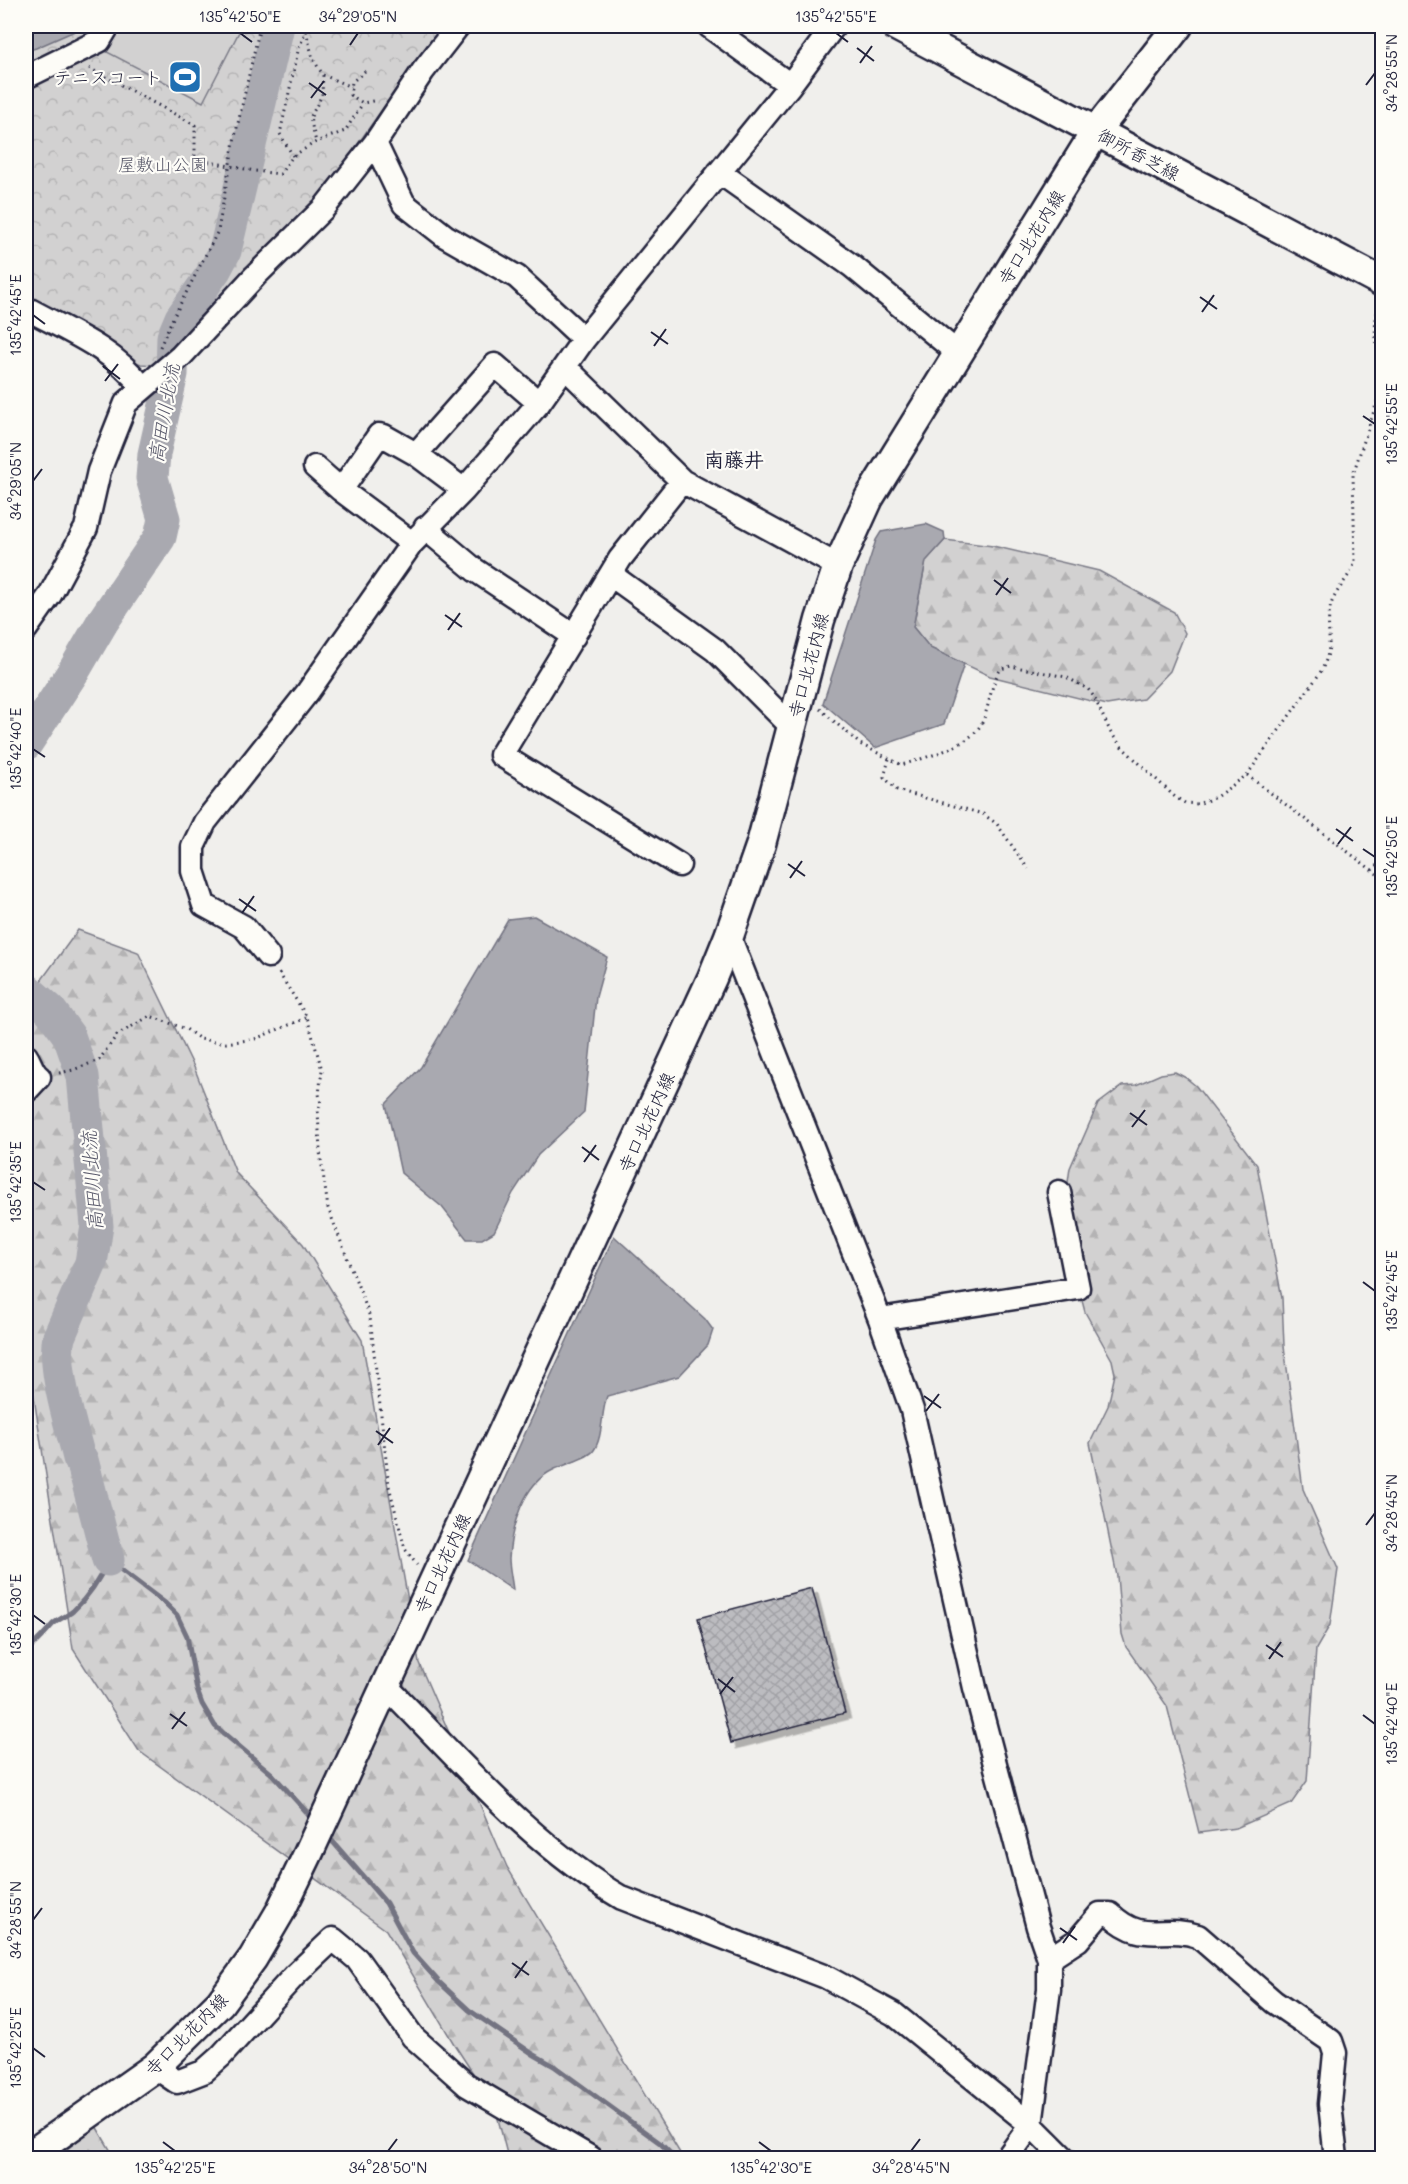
<svg xmlns="http://www.w3.org/2000/svg" width="1408" height="2184" viewBox="0 0 1408 2184" font-family="Mali,'Klee One',sans-serif">
<style>
.forest{fill:url(#forest-firs);stroke:#7a7a86;stroke-width:1.5}
.park{fill:url(#park-crowns);stroke:#7a7a86;stroke-width:1.5}
.pitch{fill:#d2d1d1;stroke:#7a7a86;stroke-width:1.5}
.water{fill:#a9a9b0;stroke:#737381;stroke-width:1.5}
.lines{fill:none;stroke-linecap:round;stroke-linejoin:round}
.stream{stroke:#737381;stroke-width:5}
.river{stroke:#a9a9b0;stroke-width:33}
.building{fill:url(#building-cross-hatch);stroke:#22223b;stroke-width:1.5;filter:url(#shadow)}
.minor-casing{stroke:#22223b;stroke-width:27}
.major-casing{stroke:#22223b;stroke-width:33}
.path{stroke:#22223b;stroke-width:3;stroke-dasharray:1.5 4.5;stroke-linecap:butt}
.minor{stroke:#fdfcf7;stroke-width:22}
.major{stroke:#fdfcf7;stroke-width:28}
.ticks{fill:none;stroke:#22223b;stroke-width:2}
.labels{text-anchor:middle;dominant-baseline:central;stroke-width:4.5;stroke-linejoin:round;paint-order:stroke}
.poi-label{font-size:18px;fill:#22223b;stroke:#fdfcf7;text-anchor:end}
.street-label{font-size:18px;fill:#22223b;stroke:#fdfcf7}
.park-label{font-size:18px;fill:#575768;stroke:#fdfcf7}
.water-label{font-size:20px;font-style:italic;fill:#58586a;stroke:#fdfcf7}
.neighbourhood-label{font-size:20px;font-weight:bold;fill:#22223b;stroke:#fdfcf7}
.neatline{fill:none;stroke:#22223b;stroke-width:2}
.ticks-label{font-size:15px;text-anchor:middle;fill:#22223b}
</style>
<defs>
<pattern id="forest-firs" width="22" height="20" patternUnits="userSpaceOnUse" patternTransform="scale(1.5)"><rect width="22" height="20" fill="#d2d1d1"/><path d="M5 1l3.5 6h-7zM16 11l3.5 6h-7z" fill="#b4b3b4"/></pattern>
<pattern id="park-crowns" width="20" height="18" patternUnits="userSpaceOnUse" patternTransform="scale(1.5)"><rect width="20" height="18" fill="#d2d1d1"/><path d="M2 6a3 3 0 1 1 6 0M12 15a3 3 0 1 1 6 0" fill="none" stroke="#b4b3b4"/></pattern>
<pattern id="building-cross-hatch" width="8" height="8" patternUnits="userSpaceOnUse" patternTransform="scale(1.5)"><rect width="8" height="8" fill="#bcbcc0"/><path d="M0 0l8 8M0 8l8-8" fill="none" stroke="#a1a1a6"/></pattern>
<filter id="shadow"><feDropShadow dx="5.5" dy="5.5" stdDeviation="0" flood-color="#0004"/></filter>
</defs>
<rect width="100%" height="100%" fill="#f0efec"/>
<filter id="ink" filterUnits="userSpaceOnUse"><feTurbulence type="fractalNoise" baseFrequency=".0167" numOctaves="2"/><feDisplacementMap in="SourceGraphic" scale="12" xChannelSelector="R" yChannelSelector="G"/><feConvolveMatrix kernelMatrix="1 2 1 2 8 2 1 2 1" color-interpolation-filters="sRGB"/></filter>
<g filter="url(#ink)">
<path class="forest" d="M945 540 993 546 1099 571 1174 612 1185 633 1170 671 1143 699 1107 705 990 676 930 648 913 627 926 561Z
M78 930 138 952 194 1067 236 1173 303 1244 362 1340 419 1663 507 1867 683 2158H508L495 2107 454 2044 386 1930 139 1751 73 1649 26 1346V1045L32 993Z
M1175 1072 1186 1078 1196 1086 1257 1165 1282 1298 1284 1346 1303 1489 1338 1569 1330 1625 1316 1649 1307 1781 1291 1804 1236 1828 1199 1833 1167 1706 1126 1647 1122 1634 1117 1576 1090 1443 1108 1406 1115 1374 1112 1360 1085 1312 1062 1225 1070 1168 1098 1104 1122 1086 1136 1085 1161 1074Z
M96 2126 115 2158H56Z"/>
<path class="park" d="M26 26H447L400 84 343 165 306 214 217 307 155 365 141 364 125 358 26 301Z"/>
<path class="pitch" d="M121 26H242L203 102 107 52Z"/>
<path class="water" d="M26 26H86L36 48 26 51Z
M926 524 944 532 945 540 926 561 913 627 930 648 964 664 944 724 875 748 823 703 876 540 881 532Z
M534 916 607 957 596 997 584 1112 538 1155 513 1193 494 1232 482 1239H467L442 1207 401 1173 386 1104 421 1067 508 919Z
M614 1236 705 1319 713 1330 708 1345 679 1376 607 1396C601 1413 603 1437 594 1450 589 1458 563 1465 553 1470 523 1484 511 1527 509 1558 509 1568 512 1580 513 1590L468 1560Z"/>
<g class="lines">
<path class="stream" d="M26 1651C37 1643 44 1634 53 1624 59 1619 67 1616 73 1611 89 1596 100 1579 108 1560L165 1603 177 1615 187 1636 197 1690 202 1704 215 1726 272 1774 313 1819
M327 1835 386 1903 413 1953 439 1982 469 2010 533 2054 554 2066 660 2143 675 2158"/>
<path class="river" d="M26 744 75 669 103 621 160 537 164 519 152 478 154 454 172 374 173 337 181 318 215 270 225 251 278 26
M26 989 50 1010 69 1036 83 1076 97 1226 91 1263 59 1337C52 1368 71 1425 79 1458L82 1460 108 1560"/>
</g>
<path class="building" d="M812 1588 845 1713 731 1743 698 1618Z"/>
<g class="lines">
<defs>
<path id="minor" d="M709 26 790 85
M26 77 99 41 108 26
M375 143 404 204 445 236 517 277 584 339
M719 172 852 266 959 354
M26 308C66 330 114 349 142 387
M565 367 682 481 838 566
M416 454 495 365 539 403
M315 467 341 490 412 543
M341 490 379 435 384 436 416 454 464 490
M425 528 475 570 574 636
M611 575 715 650 791 726
M26 629 50 595 86 528 99 471 126 403 181 356 255 276 324 208 375 143 423 71 458 26
M679 865 501 755 620 559 682 481
M729 936 880 1319 912 1410 975 1688 1038 1927 1049 1959V1989L1031 2125 1007 2158
M268 956 244 927 204 905 193 871V847L205 822 307 693 412 543 464 490 539 403 584 339 790 85 834 26
M26 1056C31 1063 32 1072 39 1077L26 1091
M880 1319 1078 1288 1059 1192
M386 1686C460 1760 531 1845 622 1898L826 1977 894 2014 1031 2125 1064 2158
M1049 1959 1078 1940 1100 1914H1110C1144 1946 1161 1924 1198 1936L1274 2002 1331 2041 1335 2053 1330 2104 1336 2158
M155 2067 177 2082 203 2072 221 2056 295 1975 333 1939 357 1959 413 2037 467 2085 591 2158"/>
<path id="major" d="M896 26 1382 282
M26 2158 155 2067 220 2003 253 1958 280 1912 308 1854 712 978 729 936 761 844 820 620 838 566 869 498 1096 131 1178 26"/>
</defs>
<use href="#minor" class="minor-casing"/>
<use href="#major" class="major-casing"/>
<path class="path" d="M306 31 313 59 323 75 322 95 310 118 316 142
M89 68 195 125V159L255 171 280 174 293 156 316 142 345 131 363 103
M365 71 352 82 350 95 363 103 373 101
M323 75 351 87
M293 156 280 134 298 51 306 30
M160 347 171 322 218 231 234 141 260 26
M820 709 860 744 902 765C928 756 975 746 984 718 990 702 991 683 1001 669L1011 666 1066 677 1088 689 1094 697 1111 733 1121 746 1175 797 1185 803 1198 804 1216 797 1247 775 1320 673C1336 644 1325 636 1330 608 1334 591 1349 579 1355 562L1353 474 1382 387C1383 359 1368 332 1380 305
M889 759 884 777 897 790 983 814 997 824 1028 869
M1247 775 1381 877 1382 876
M1372 870 1382 862
M279 973 307 1017 322 1070 319 1094 321 1104 318 1110 320 1152 328 1208 370 1317 389 1486 405 1549 417 1565
M59 1073 73 1070 99 1060 117 1035 150 1016 186 1029 200 1039 226 1043 255 1039 306 1018"/>
<use href="#minor" class="minor"/>
<use href="#major" class="major"/>
</g>
</g>
<path class="ticks" d="M240 33 252 42M836 33 848 42M350 45 358 33M857 48 874 61M860 63 872 46M309 83 326 95M1366 85 1375 73M311 98 324 81M1200 297 1217 309M1202 312 1214 295M33 315 45 324M651 332 668 344M654 346 666 329M103 366 120 379M105 381 118 364M1363 416 1375 424M33 481 42 469M994 580 1011 593M996 595 1008 578M445 615 462 627M448 630 460 613M33 749 45 757M1336 829 1353 841M1338 844 1351 827M1363 849 1375 857M788 864 805 876M790 878 802 861M239 899 256 911M242 913 254 896M1130 1113 1147 1125M1132 1127 1145 1110M582 1147 599 1160M584 1162 596 1145M33 1182 45 1190M1363 1282 1375 1291M924 1396 941 1408M926 1411 939 1394M376 1431 393 1443M378 1445 390 1428M1366 1525 1375 1513M33 1615 45 1624M1266 1645 1283 1657M1269 1659 1281 1642M718 1679 735 1692M720 1694 733 1677M170 1714 187 1726M1363 1715 1375 1724M172 1729 185 1712M33 1920 42 1908M1060 1928 1077 1940M1063 1943 1075 1926M512 1963 529 1975M515 1978 527 1961M33 2048 45 2057M163 2142 175 2151M759 2142 771 2151M388 2151 397 2139M911 2151 920 2139"/>
<defs>
<symbol id="stadium-square" viewBox="-11 -11 22 22"><rect x="-9" y="-9" width="18" height="18" rx="4" fill="#1f6fb2" stroke="#fdfcf7"/><path d="M0-5a6.5 5 0 1 0 0 10a6.5 5 0 1 0 0-10ZM-3.5-1.8h7v3.6h-7Z" fill="#fff"/></symbol>
</defs>
<g fill-rule="evenodd">
<use href="#stadium-square" x="166" y="58" width="38" height="38"/>
</g>
<g class="labels">
<g class="poi-label">
<text x="162" y="77">テニスコート</text>
</g>
<g class="street-label">
<text transform="translate(1139 154) rotate(28)">御所香芝線</text>
<text transform="translate(1031 237) rotate(-58)">寺口北花内線</text>
<text transform="translate(808 665) rotate(-75)">寺口北花内線</text>
<text transform="translate(646 1122) rotate(-65)">寺口北花内線</text>
<text transform="translate(442 1563) rotate(-65)">寺口北花内線</text>
<text transform="translate(186 2034) rotate(-45)">寺口北花内線</text>
</g>
<g class="park-label">
<text x="163" y="164">屋敷山公園</text>
</g>
<g class="water-label">
<text transform="translate(163 413) rotate(-80)">高田川北流</text>
<text transform="translate(91 1181) rotate(-94)">高田川北流</text>
</g>
<g class="neighbourhood-label">
<text x="734" y="459">南藤井</text>
</g>
</g>
<rect width="1408" height="2184" fill="none" stroke="#fdfcf7" stroke-width="66"/>
<rect x="33" y="33" width="1342" height="2118" class="neatline"/>
<g class="ticks-label">
<text x="240" y="22">135°42'50"E</text>
<text x="358" y="22">34°29'05"N</text>
<text x="836" y="22">135°42'55"E</text>
<text transform="translate(1392 73) rotate(-90)" y="5">34°28'55"N</text>
<text transform="translate(16 315) rotate(-90)" y="5">135°42'45"E</text>
<text transform="translate(1392 424) rotate(-90)" y="5">135°42'55"E</text>
<text transform="translate(16 481) rotate(-90)" y="5">34°29'05"N</text>
<text transform="translate(16 749) rotate(-90)" y="5">135°42'40"E</text>
<text transform="translate(1392 857) rotate(-90)" y="5">135°42'50"E</text>
<text transform="translate(16 1182) rotate(-90)" y="5">135°42'35"E</text>
<text transform="translate(1392 1291) rotate(-90)" y="5">135°42'45"E</text>
<text transform="translate(1392 1513) rotate(-90)" y="5">34°28'45"N</text>
<text transform="translate(16 1615) rotate(-90)" y="5">135°42'30"E</text>
<text transform="translate(1392 1724) rotate(-90)" y="5">135°42'40"E</text>
<text transform="translate(16 1920) rotate(-90)" y="5">34°28'55"N</text>
<text transform="translate(16 2048) rotate(-90)" y="5">135°42'25"E</text>
<text x="175" y="2173">135°42'25"E</text>
<text x="388" y="2173">34°28'50"N</text>
<text x="771" y="2173">135°42'30"E</text>
<text x="911" y="2173">34°28'45"N</text>
</g>
</svg>
